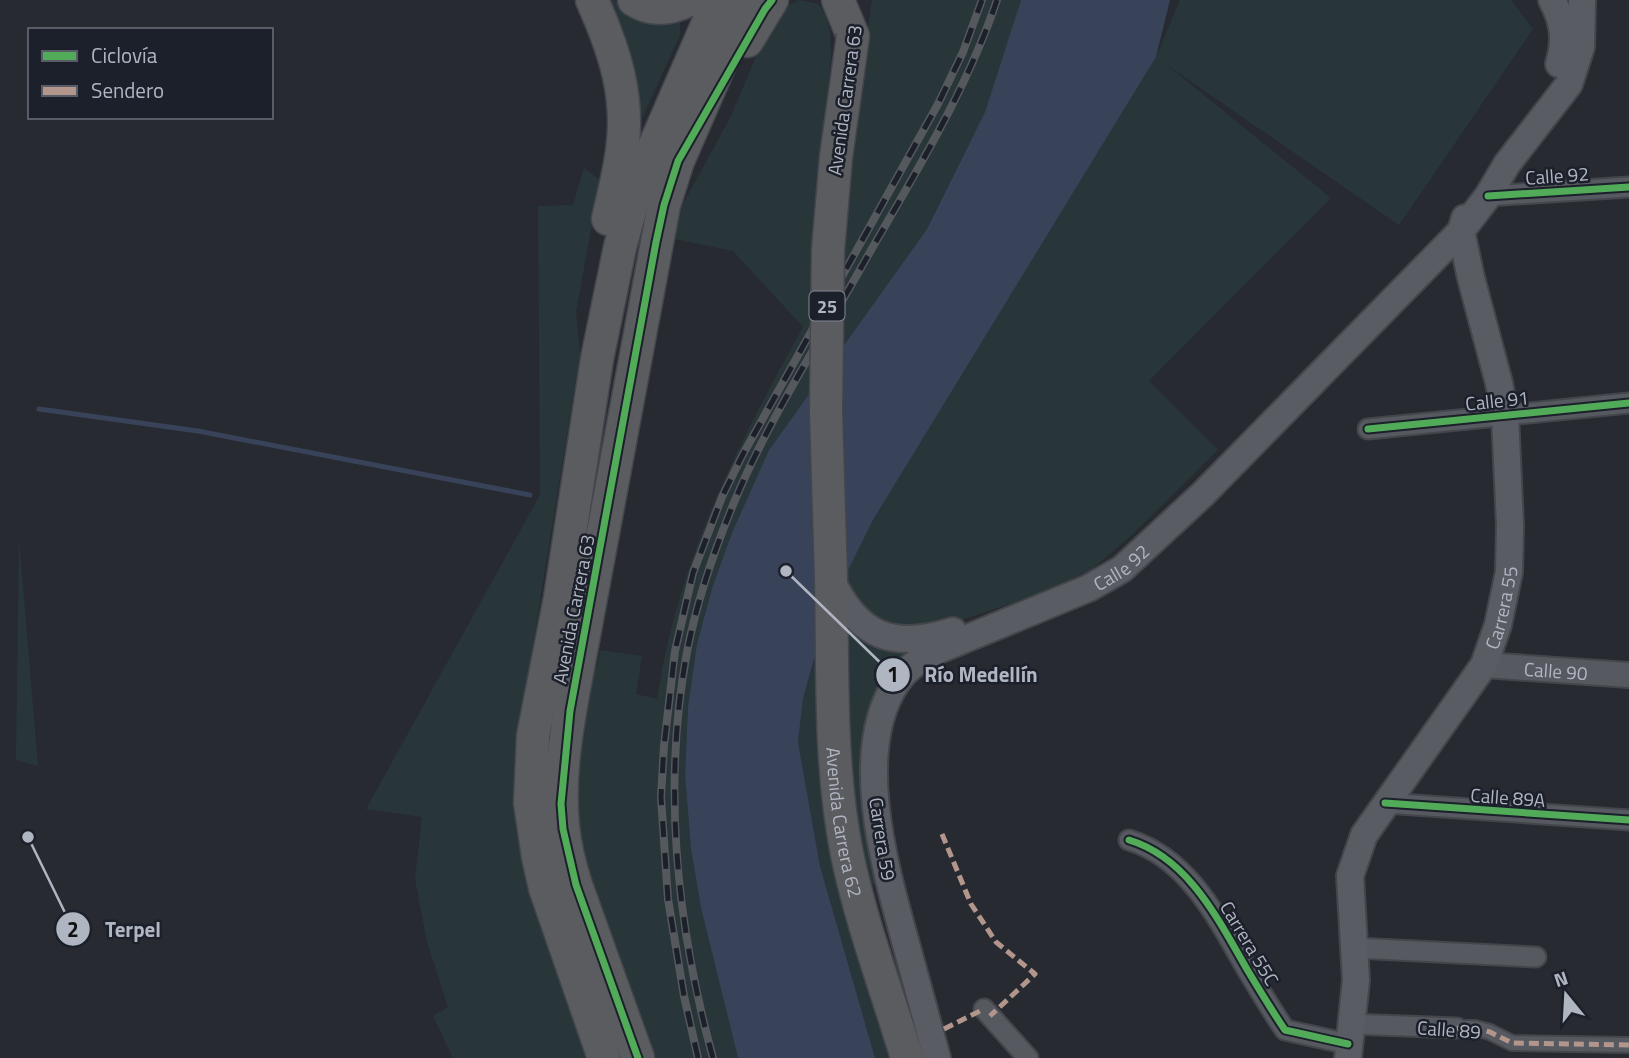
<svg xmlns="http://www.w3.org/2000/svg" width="1629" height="1058" viewBox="0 0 1629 1058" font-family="'Titillium Web',sans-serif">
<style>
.green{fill:#293639}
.water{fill:#384259}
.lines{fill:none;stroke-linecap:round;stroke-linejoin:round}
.stream{stroke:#384259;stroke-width:5}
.pedestrian-casing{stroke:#44464c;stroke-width:18}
.minor-casing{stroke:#44464c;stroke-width:23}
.tertiary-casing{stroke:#44464c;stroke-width:28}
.secondary-casing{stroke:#44464c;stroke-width:30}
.trunk-casing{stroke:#43464d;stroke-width:35}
.pedestrian{stroke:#565960;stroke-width:14}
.minor{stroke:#565960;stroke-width:19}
.tertiary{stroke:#565960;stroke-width:24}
.secondary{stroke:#5a5c64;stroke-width:26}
.trunk{stroke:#5a5c60;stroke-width:32}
.rail-casing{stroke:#55585d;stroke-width:8}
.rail{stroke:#1b202b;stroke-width:5;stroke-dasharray:16;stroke-linecap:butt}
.trunk-bridge-casing{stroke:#43464d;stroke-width:35;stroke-linecap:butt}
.trunk-bridge{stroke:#5a5c60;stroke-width:32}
.quiet{stroke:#b2968c;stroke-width:5;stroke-dasharray:10 5;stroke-linecap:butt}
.cycleway-casing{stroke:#1b202b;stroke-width:11}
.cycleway{stroke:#51ab58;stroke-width:7}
.labels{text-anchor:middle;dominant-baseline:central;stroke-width:5;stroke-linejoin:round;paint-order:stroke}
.shield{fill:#1b202b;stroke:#838895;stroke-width:2}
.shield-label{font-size:18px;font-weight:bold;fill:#b0b5c2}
.street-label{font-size:19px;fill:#b0b5c2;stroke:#1b202b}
.leader{fill:none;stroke:#b0b5c2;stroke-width:2.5}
.callout-dot{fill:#b0b5c2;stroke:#1b202b;stroke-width:2.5}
.mark-label{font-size:21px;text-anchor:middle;font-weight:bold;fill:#111}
.callout-label{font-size:21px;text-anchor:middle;font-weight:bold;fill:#b0b5c2;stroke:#1b202b;stroke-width:5;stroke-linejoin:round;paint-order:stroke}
</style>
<rect width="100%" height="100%" fill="#272a31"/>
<path class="green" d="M599 0H615L622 8 680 16V35L630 145Z
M799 0 818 4 825 14 830 30 831 57 818 190 850 148 872 0H1021L985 112 927 229 769 450 712 588 697 644 688 707 685 775 691 849 701 908 738 1058H647L587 894 571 779 588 667H597L600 650 642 656 636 694 657 699C678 560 736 448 803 327L733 251 670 238 683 204 731 116 768 28 781 9Z
M1180 0H1511L1533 29 1399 225 1167 65 1331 198 1149 381 1218 450 1132 535 1091 570 1049 591 949 624 917 632 881 627 846 588V575L873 520 1156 57Z
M584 168 600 180 576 312 580 354 514 762 515 824 527 882 588 1058H453L433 1016 448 1007 427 942 415 879 422 817 366 809 540 495 538 206 573 205Z
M19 539 38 766 16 760Z
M845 626 867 641 917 648 890 677 881 882 866 887 851 772Z
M817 652 830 841 839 892 895 1058H875L820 866 798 742 803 699Z"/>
<path class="water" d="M1021 0H1170L1156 57 873 520 839 589 818 645 803 699 798 742 820 866 875 1058H738L701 908 691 849 685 775 688 707 697 644 712 588 732 533 769 450 927 229 985 112Z"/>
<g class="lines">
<path class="stream" d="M39 409 198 431 530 495"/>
<defs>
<path id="pedestrian" d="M1457 1028H1475L1490 1032 1512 1043 1629 1045"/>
<path id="minor" d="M1488 196 1629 187
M1368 429 1629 403
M1385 803 1629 820
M1129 840C1189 858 1219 921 1248 971 1260 991 1272 1011 1285 1030L1348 1044
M1356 948 1536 957
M984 1009 1028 1058
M1351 1024 1457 1028"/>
<g id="tertiary">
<path id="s1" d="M1484 665 1629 675"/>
</g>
<g id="secondary">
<path d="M1552 0C1564 22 1566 40 1559 64"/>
<path d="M831 579C858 637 893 650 953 631"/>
<path id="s2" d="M937 1058C927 1020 916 982 906 944 886 871 850 751 897 682 905 670 917 662 929 654L1089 588 1122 569 1203 494 1461 231 1488 196 1507 164 1569 84 1581 47 1582 0"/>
<path id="s3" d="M1348 1058 1356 980 1350 876 1364 835 1484 665 1498 625 1509 572 1510 525 1505 415 1499 383 1471 278 1461 231 1465 218"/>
</g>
<g id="trunk">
<path d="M592 0C614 49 630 96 622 151 619 174 613 196 608 219"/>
<path d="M634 0C652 12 671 9 689 0"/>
<path d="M838 0 853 36"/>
<path d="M747 41 772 0"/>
<path id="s4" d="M831 578C833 669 829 764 847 854 861 923 887 991 907 1058"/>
<path d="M604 1058 545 888 538 857 530 803 533 736 560 598 597 359 620 247 637 186 718 0"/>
<path d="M638 1058 576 885C570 866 565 846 563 826 558 777 567 726 576 678L664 205 678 161 748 0"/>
</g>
</defs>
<use href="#pedestrian" class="pedestrian-casing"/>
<use href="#minor" class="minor-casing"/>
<use href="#tertiary" class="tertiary-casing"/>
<use href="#secondary" class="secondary-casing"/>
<use href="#trunk" class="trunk-casing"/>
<use href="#pedestrian" class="pedestrian"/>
<use href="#minor" class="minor"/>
<use href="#tertiary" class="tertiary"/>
<use href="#secondary" class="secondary"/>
<use href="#trunk" class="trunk"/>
<defs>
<path id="rail" d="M698 1058 684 996 668 899 661 797 664 746 675 651 693 573 722 497 742 456 938 104 963 52 982 0
M713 1058C677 927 662 786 687 652 697 600 715 548 735 500 770 416 822 338 866 259 914 175 966 92 997 0"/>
</defs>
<use href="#rail" class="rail-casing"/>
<use href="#rail" class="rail"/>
<defs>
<path id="trunk-bridge" d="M831 578 826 413 828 250 836 157 853 36"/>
</defs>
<use href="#trunk-bridge" class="trunk-bridge-casing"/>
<use href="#trunk-bridge" class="trunk-bridge"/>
<path class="quiet" d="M942 834 971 904 996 942 1035 974 990 1016
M1457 1028H1475L1490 1032 1512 1043 1629 1045
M944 1029 984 1009"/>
<defs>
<path id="cycleway" d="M1488 196 1629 187
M1368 429 1629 403
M1385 803 1629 820
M1129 840C1189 858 1219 921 1248 971 1260 991 1272 1011 1285 1030L1348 1044
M638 1058 576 885 563 829 561 804 570 711 656 242 664 205 678 161 765 9 772 0"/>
</defs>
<use href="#cycleway" class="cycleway-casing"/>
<use href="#cycleway" class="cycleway"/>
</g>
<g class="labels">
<rect class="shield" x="809.5" y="291.5" width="35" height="29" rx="5"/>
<g class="shield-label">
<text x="827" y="306">25</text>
</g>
<g class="street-label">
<text transform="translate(844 100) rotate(-82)">Avenida Carrera 63</text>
<text transform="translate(1557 175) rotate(-4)">Calle 92</text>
<text transform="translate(1497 400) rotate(-6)">Calle 91</text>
<text stroke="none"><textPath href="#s2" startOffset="642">Calle 92</textPath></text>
<text stroke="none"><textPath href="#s3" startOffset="494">Carrera 55</textPath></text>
<text transform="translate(573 609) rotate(-79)">Avenida Carrera 63</text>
<text stroke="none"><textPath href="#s1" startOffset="72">Calle 90</textPath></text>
<text transform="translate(1508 797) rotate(4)">Calle 89A</text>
<text stroke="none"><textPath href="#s4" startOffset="245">Avenida Carrera 62</textPath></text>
<text transform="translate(883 839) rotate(81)">Carrera 59</text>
<text transform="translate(1250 943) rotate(59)">Carrera 55C</text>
<text transform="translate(1449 1029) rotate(4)">Calle 89</text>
</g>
</g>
<path class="leader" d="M786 571L893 675M28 837L73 929"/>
<g class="callout-dot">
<circle cx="786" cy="571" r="7"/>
<circle cx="28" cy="837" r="7"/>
<circle cx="893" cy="675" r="18"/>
<circle cx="73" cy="929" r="18"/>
</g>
<g class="mark-label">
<text x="893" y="682">1</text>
<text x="73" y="937">2</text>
</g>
<g class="callout-label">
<text x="981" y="682">Río Medellín</text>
<text x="133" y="937">Terpel</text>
</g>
<rect x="28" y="28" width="245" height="91" fill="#1b202b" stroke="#575c67" stroke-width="2"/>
<rect x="42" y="51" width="35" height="10" fill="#51ab58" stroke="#575c67" stroke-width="2"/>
<text x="91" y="63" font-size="21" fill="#b0b5c2">Ciclovía</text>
<rect x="42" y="86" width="35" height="10" fill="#b2968c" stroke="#575c67" stroke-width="2"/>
<text x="91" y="98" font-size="21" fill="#b0b5c2">Sendero</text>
<g transform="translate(1566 995) rotate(342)" stroke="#1b202b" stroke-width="5" paint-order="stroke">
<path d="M0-5L12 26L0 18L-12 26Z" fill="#b0b5c2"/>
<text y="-10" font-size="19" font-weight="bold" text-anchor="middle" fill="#b0b5c2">N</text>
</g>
</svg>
